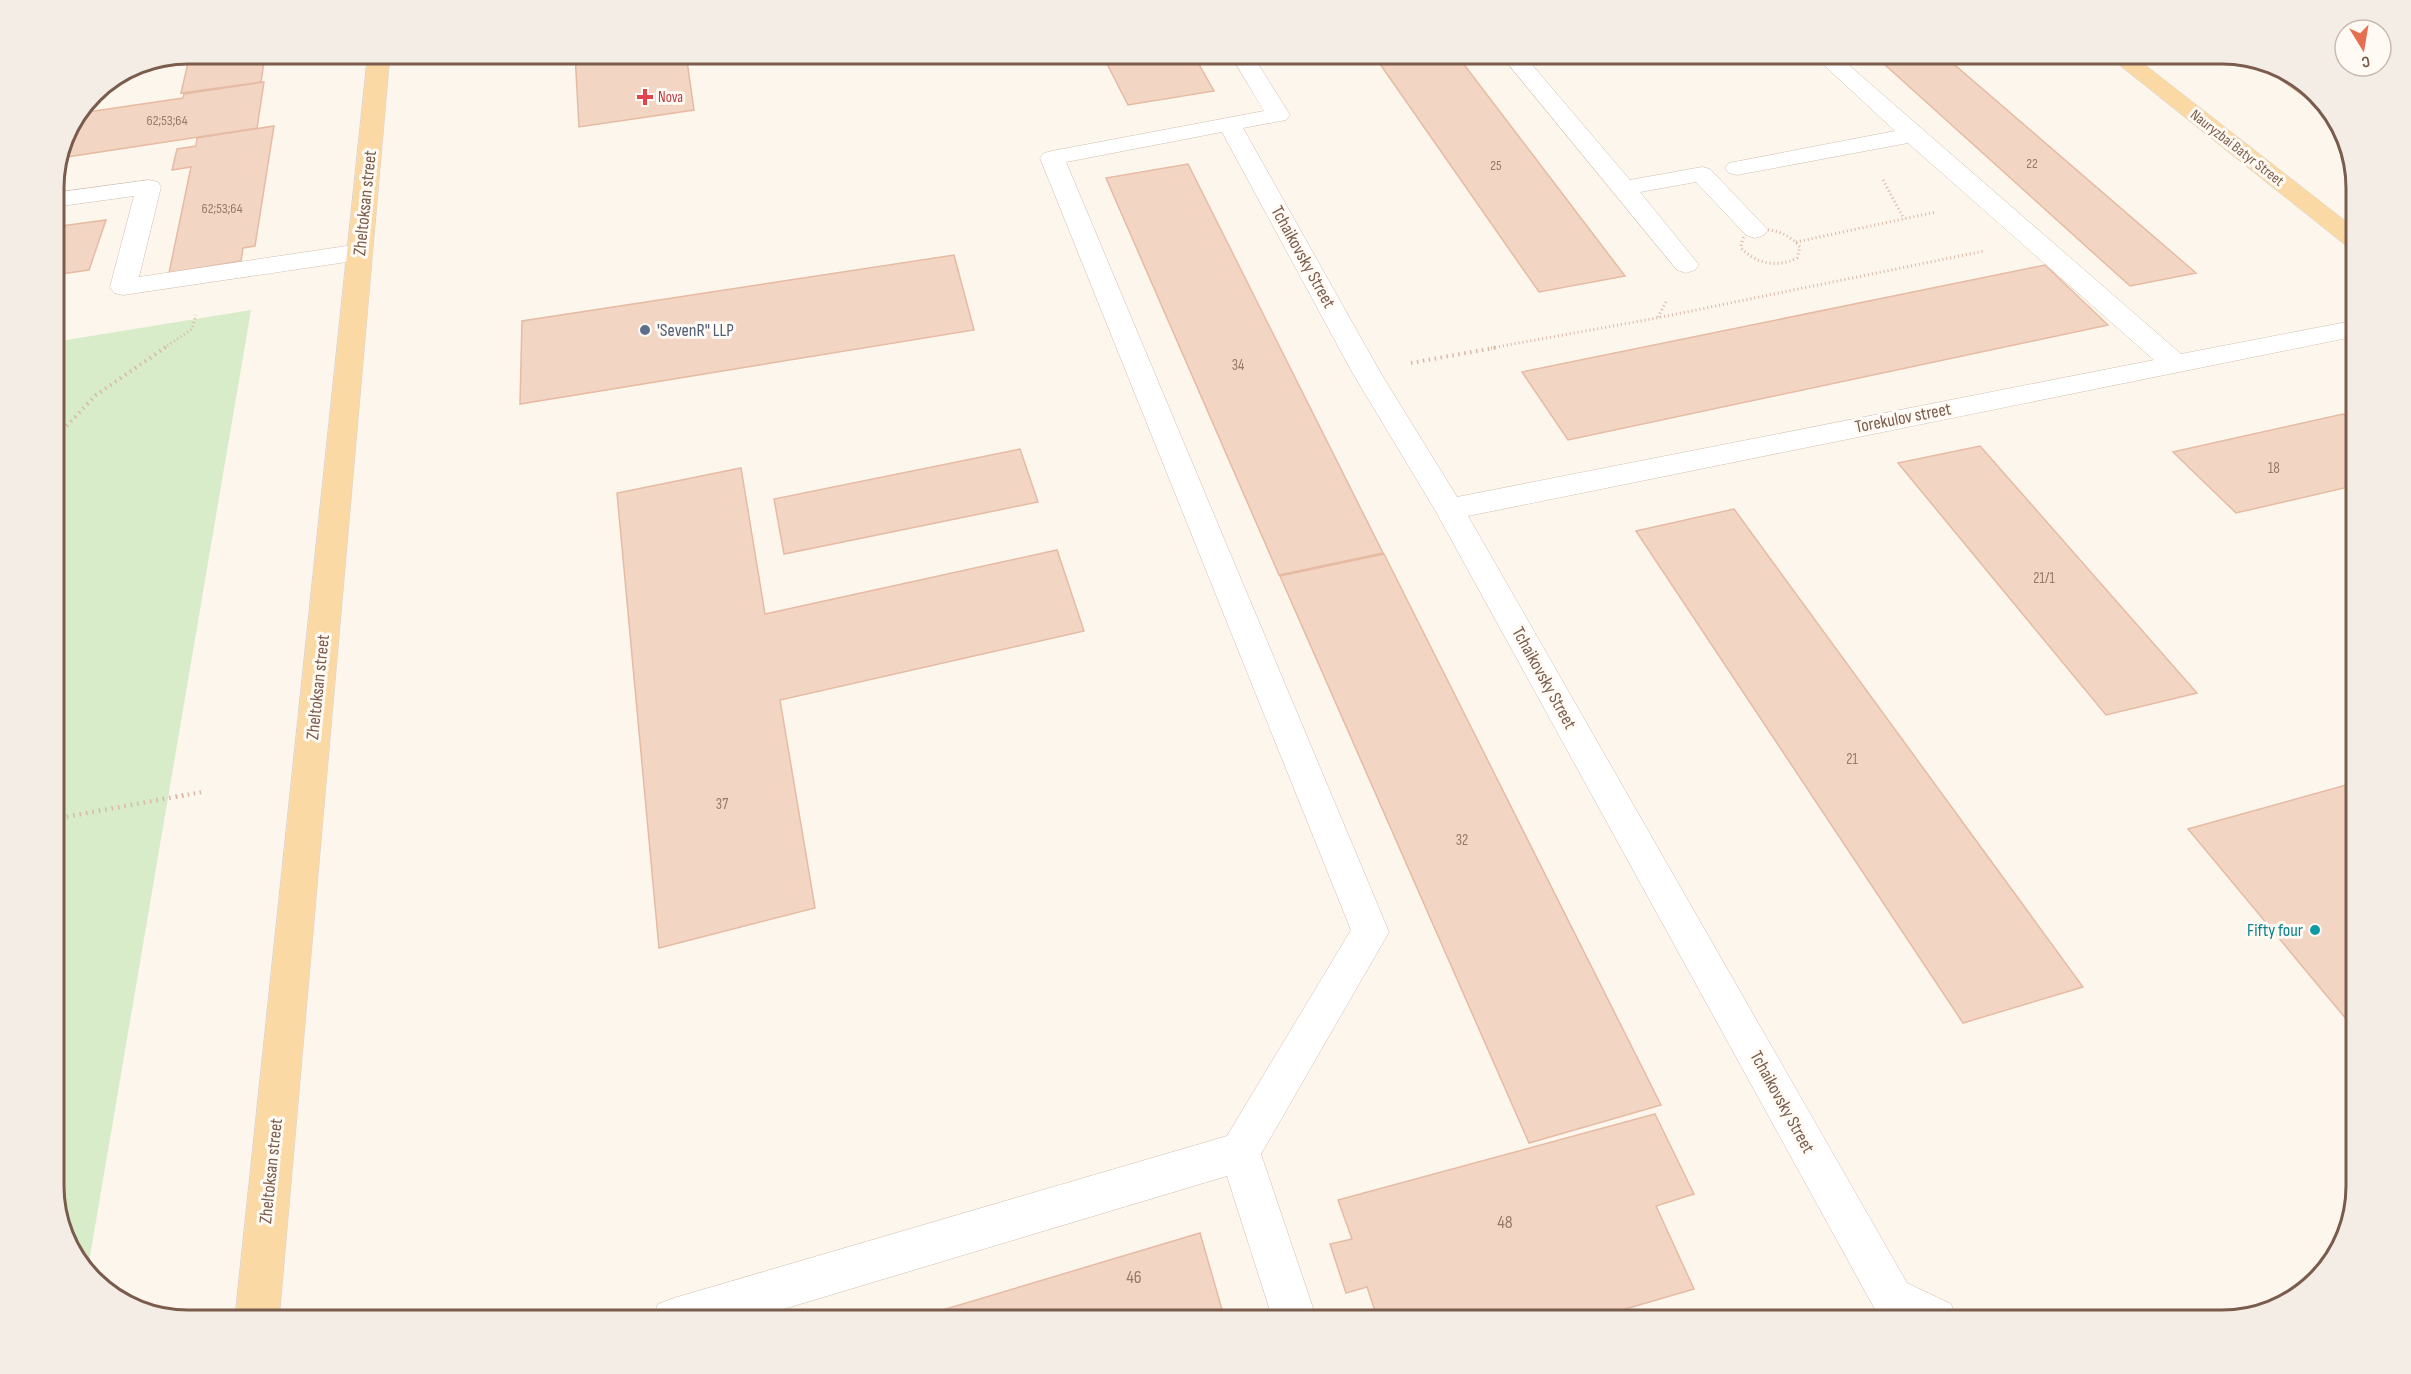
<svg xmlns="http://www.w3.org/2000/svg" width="2411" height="1374" viewBox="0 0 2411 1374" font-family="'Sofia Sans Condensed',sans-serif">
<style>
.green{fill:#d8ecc9}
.building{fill:#f3d5c3;stroke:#e6bba3;stroke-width:1.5}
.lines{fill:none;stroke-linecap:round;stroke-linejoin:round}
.minor-casing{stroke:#d1beb0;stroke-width:1}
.major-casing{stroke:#dad1cd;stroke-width:1}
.path-far2{stroke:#d9b8a5;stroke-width:3;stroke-dasharray:1 3;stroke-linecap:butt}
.path-far1{stroke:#d9b8a5;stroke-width:4;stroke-dasharray:1.5 4.5;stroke-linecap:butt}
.path{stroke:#d9b8a5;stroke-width:4.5;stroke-dasharray:1.5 5;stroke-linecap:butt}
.minor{fill:#fff;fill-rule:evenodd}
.major{fill:#fbd9a5;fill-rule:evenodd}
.health-dot{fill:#e0444e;stroke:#fffaf3;stroke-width:2}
.service-dot{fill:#5c6f8a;stroke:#fffaf3;stroke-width:2}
.culture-dot{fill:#0f9aa8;stroke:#fffaf3;stroke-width:2}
.labels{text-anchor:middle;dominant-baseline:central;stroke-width:6;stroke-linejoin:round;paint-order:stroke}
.far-number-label{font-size:14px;fill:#987a6a}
.far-health-label{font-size:15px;fill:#be3a42;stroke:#fffaf3;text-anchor:start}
.far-street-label{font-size:15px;fill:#7a5c4d;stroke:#fffaf3}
.number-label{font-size:15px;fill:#987a6a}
.street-label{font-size:18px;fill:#7a5c4d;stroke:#fffaf3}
.service-label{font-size:18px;fill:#4e5e75;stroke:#fffaf3;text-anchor:start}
.culture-label{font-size:18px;fill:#0d838f;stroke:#fffaf3;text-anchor:end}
.near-number-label{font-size:18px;fill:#987a6a}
.rim{fill:none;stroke:#7a5c4d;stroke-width:3}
</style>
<rect width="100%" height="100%" fill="#fdf6ec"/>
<path class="green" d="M251 310 88 1268 72 1253 54 1193V342Z"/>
<path class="building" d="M190 54H265L261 82 181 93Z
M575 54H686L694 110 579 127Z
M1102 54H1193L1214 91 1128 105Z
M1373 54H1456L1625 276 1539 292Z
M1873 54H1942L2196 273 2130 286Z
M2259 64 2289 72 2334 114 2336 119Z
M264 82 257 128 60 158 64 137 81 113 183 98 184 94Z
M274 126 255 246 243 248 241 261 169 273 191 167 172 170 177 149 196 146 197 138Z
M1188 164 1383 553 1279 575 1106 178Z
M106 220 89 270 54 275V227Z
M954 255 974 330 520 404 522 321Z
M2045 265 2108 325 1568 440 1522 372Z
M2343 414 2357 426V485L2236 513 2173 452Z
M1980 446 2197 693 2106 715 1898 463Z
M1020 449 1038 502 784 554 774 499Z
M741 468 765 614 1057 550 1084 631 780 700 815 908 659 948 617 493Z
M1734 509 2083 987 1963 1023 1636 531Z
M1384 554 1661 1105 1529 1143 1280 576Z
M2357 782V1032L2188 829Z
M1655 1114 1694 1194 1656 1206 1694 1289 1588 1320H1378L1367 1287 1346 1293 1330 1244 1352 1239 1338 1200Z
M1200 1233 1225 1320H909Z"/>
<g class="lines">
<defs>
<path id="minor" d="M1230 54H1252L1290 115 1286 120 1243 128 1380 372 1457 497 2154 360 1908 143 1737 175 1729 173 1725 168 1729 163 1895 131 1812 54H1836L2181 354 2357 320V336L1468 516 1907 1283 1951 1304 1957 1320H1889L1877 1313 1435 510 1352 372 1222 132 1066 162 1389 932 1261 1154 1317 1320H1273L1227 1176 747 1320H652L658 1304 674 1298 1227 1136 1351 930 1040 158 1044 153 1052 151 1264 111Z
M1500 54H1523L1630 180 1702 167 1710 169 1768 230 1764 235 1755 238 1746 235 1696 182 1640 192 1699 265 1695 270 1686 273 1677 270Z
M149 180 158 182 161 187 139 277 360 244 369 247 373 252 369 257 360 260 123 295 114 293 110 287 134 196 54 207V193Z"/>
<path id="major" d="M368 54H390L279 1320H235Z
M2106 54H2131L2357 230V250L2348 247Z"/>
</defs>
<use href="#minor" class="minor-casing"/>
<use href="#major" class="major-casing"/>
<path class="path-far2" d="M1883 180 1904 219
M1764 229C1779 231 1790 235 1800 247L1797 258C1777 268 1757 264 1741 248 1742 232 1749 232 1764 229Z
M1796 242 1936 212
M1658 317 1667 300
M164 348 192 329 196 315
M1491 348 1657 318 1984 251"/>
<path class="path-far1" d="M1411 363 1499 347
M54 439 96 395 166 347
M54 548 63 555 54 590
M176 797 202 792"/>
<path class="path" d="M54 819 185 795"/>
<use href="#minor" class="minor"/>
<use href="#major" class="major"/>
</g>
<path class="health-dot" d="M642 88h6v6h6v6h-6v6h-6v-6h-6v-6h6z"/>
<circle class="service-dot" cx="645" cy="330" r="6"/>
<circle class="culture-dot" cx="2315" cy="930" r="6"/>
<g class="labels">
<g class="far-number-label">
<text x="167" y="120">62;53;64</text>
<text x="2032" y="163">22</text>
<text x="1496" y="165">25</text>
<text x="222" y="208">62;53;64</text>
</g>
<g class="far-health-label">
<text x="658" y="97">Nova</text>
</g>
<g class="far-street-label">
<text transform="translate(2237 148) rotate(38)">Nauryzbai Batyr Street</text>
</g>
<g class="number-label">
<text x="1238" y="365">34</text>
<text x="2274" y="468">18</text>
<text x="2044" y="578">21/1</text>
<text x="1852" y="759">21</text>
<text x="722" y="804">37</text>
<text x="1462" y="840">32</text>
</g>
<g class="street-label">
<text transform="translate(365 203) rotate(-84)">Zheltoksan street</text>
<text transform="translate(1303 257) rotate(61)">Tchaikovsky Street</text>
<text transform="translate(1903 418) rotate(-11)">Torekulov street</text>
<text transform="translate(1544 678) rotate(61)">Tchaikovsky Street</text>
<text transform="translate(318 687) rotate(-84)">Zheltoksan street</text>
<text transform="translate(1782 1102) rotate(61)">Tchaikovsky Street</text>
<text transform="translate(271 1171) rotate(-84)">Zheltoksan street</text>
</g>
<g class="service-label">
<text x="657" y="330">'SevenR" LLP</text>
</g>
<g class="culture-label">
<text x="2303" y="930">Fifty four</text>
</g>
<g class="near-number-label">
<text x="1505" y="1222">48</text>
<text x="1134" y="1277">46</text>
</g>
</g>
<path d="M0 0H2411V1374H0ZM188 64H2222A124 124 0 0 1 2346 188V1186A124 124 0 0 1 2222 1310H188A124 124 0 0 1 64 1186V188A124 124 0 0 1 188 64Z" fill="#f4ede6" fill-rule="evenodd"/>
<path class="rim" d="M188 64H2222A124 124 0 0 1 2346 188V1186A124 124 0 0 1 2222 1310H188A124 124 0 0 1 64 1186V188A124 124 0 0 1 188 64Z"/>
<g transform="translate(2363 48) rotate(169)"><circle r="28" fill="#fffaf3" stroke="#cabbb1" stroke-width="1.5"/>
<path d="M0-4.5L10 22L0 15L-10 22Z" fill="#e76f51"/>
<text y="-9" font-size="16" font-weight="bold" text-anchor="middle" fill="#7a5c4d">С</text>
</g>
</svg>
